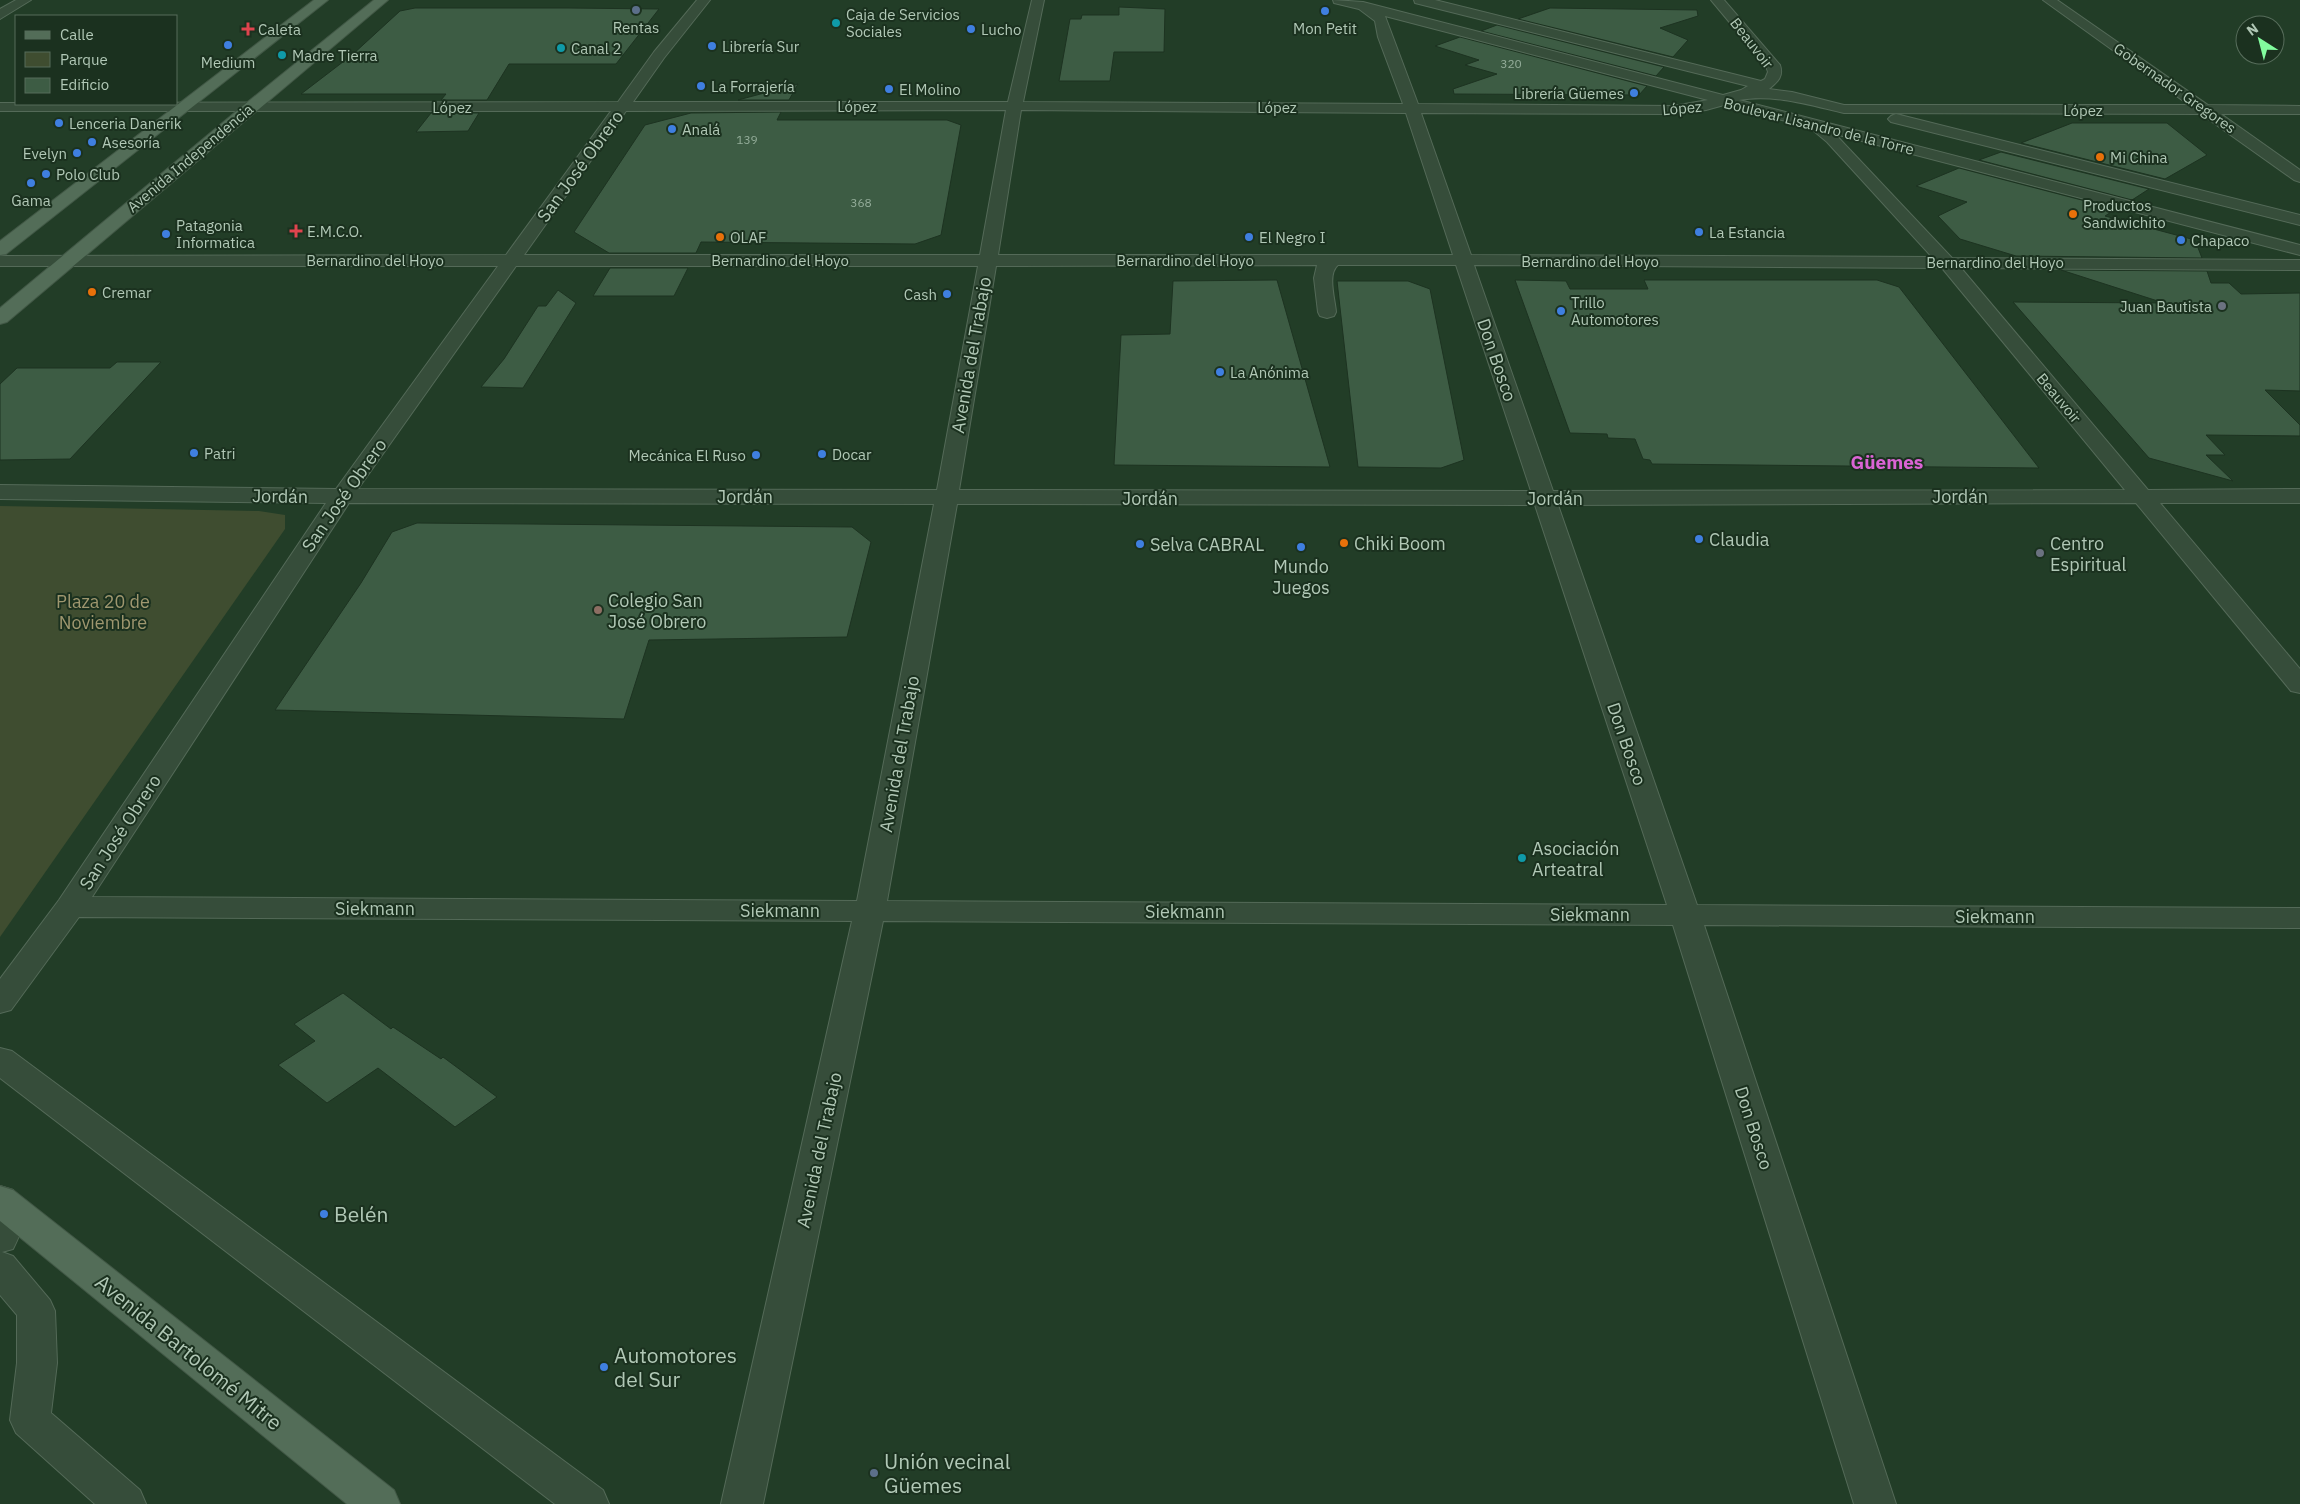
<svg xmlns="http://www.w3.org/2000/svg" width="2300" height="1504" viewBox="0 0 2300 1504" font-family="'IBM Plex Sans',sans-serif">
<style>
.green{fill:#3f4d30}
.building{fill:#3d5c44;stroke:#1d3321}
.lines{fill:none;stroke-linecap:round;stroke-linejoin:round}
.minor-casing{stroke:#546a58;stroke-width:2}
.major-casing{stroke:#425846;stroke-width:2}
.minor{fill:#364d3a;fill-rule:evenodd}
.major{fill:#536d58;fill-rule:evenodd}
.service-dot{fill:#5c6f8a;stroke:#1b311f;stroke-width:2}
.shop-dot{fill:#3f7fe0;stroke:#1b311f;stroke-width:2}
.culture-dot{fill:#0f9aa8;stroke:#1b311f;stroke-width:2}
.health-dot{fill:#e0444e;stroke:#1b311f;stroke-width:2}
.food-dot{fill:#e8710a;stroke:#1b311f;stroke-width:2}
.worship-dot{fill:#6b7280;stroke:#1b311f;stroke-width:2}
.education-dot{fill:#8d6e63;stroke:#1b311f;stroke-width:2}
.labels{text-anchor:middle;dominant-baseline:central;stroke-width:4;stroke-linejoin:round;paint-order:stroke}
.far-number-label{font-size:12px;fill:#94ad9a}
.far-poi-label{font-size:15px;fill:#b1c8b6;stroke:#1b311f;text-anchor:start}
.far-street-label{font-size:15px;fill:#b1c8b6;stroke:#1b311f}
.street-label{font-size:18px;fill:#b1c8b6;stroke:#1b311f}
.poi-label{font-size:18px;fill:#b1c8b6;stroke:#1b311f;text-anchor:start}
.park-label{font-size:18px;fill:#9f976f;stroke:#1b311f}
.far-district-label{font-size:19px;font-weight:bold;fill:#db64d5;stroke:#1b311f}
.near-poi-label{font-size:21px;fill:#b1c8b6;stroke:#1b311f;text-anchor:start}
.near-street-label{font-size:21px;fill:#b1c8b6;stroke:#1b311f}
</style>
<rect width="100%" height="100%" fill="#223d27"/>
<path class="green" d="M0 506 259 511 285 515V529L0 937Z"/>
<path class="building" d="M1119 7 1165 9 1164 52H1114L1110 81H1059L1070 19H1081L1082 15H1119Z
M415 8H569L659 9 616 64H509L487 100H441L446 94H301L352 55 400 11Z
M1550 8 1697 10 1698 16 1660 28 1688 40 1673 57 1518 19Z
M1497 25 1664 67 1656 76 1481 31Z
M1460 37 1647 86 1639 95 1454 94 1453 89 1497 74 1465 65 1479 60 1435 46Z
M798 84 789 100H738Z
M781 112 777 120H947L961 125 941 235 915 244 701 242 696 253H609L574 232 645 125 691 113Z
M431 113H479L468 131 416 132Z
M2072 123H2167L2207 155 2165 179 2021 143Z
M2001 152 2149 189 2132 200 1979 160Z
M1959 168 2116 209 2105 216 2195 240 2202 258 2016 256 1960 239 1938 216 1967 202 1916 186Z
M610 268H688L674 296H593Z
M2061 270 2207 271 2211 283H2229L2241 294 2300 293V391L2265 390 2300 425V436L2206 435 2225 455H2206L2233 481 2149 458 2013 302 2164 303Z
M1277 280 1330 467 1114 465 1121 335 1170 334 1173 281Z
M1515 280 1566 281 1570 289H1648L1644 280H1877L1899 287 2039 468 1652 464 1650 460 1643 459 1635 439 1608 438 1607 434 1570 433Z
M1337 281H1408L1430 289 1464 460 1441 468 1358 467Z
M558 290 576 303 523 388 481 387 504 359 538 306H546Z
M117 362H161L70 459 0 460V384L17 368H110Z
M417 523 852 527 871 542 847 637 649 640 624 719 275 710 361 583 392 532Z
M343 993 391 1029 393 1027 441 1059 443 1057 497 1097 455 1127 378 1068 327 1103 278 1065 315 1041 294 1024Z"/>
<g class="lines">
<defs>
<path id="minor" d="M16 0H31L0 19V9Z
M697 0H710L664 58 633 102H1008L1032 0H1044L1023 102 1403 104 1378 37 1375 21 1359 9 1334 3 1333 0 1363 2 1723 95 1741 90 1748 86 1415 3 1414 0H1435L1761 81 1765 79 1768 72 1766 66 1711 0H1724L1780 65C1784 77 1777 82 1769 89L1792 92 1844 105H2189L2043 0H2057L2208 105 2300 106V114H2221L2300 170V182L2294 180 2201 114 1844 113C1809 105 1775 94 1739 100L2300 245V255L1835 134 1952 258 2300 260V270L1961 268 2148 490 2300 489V503H2160L2300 669V693L2291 691 2136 503 1558 505 1697 905 2300 908V928L1704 925 1896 1504H1854L1673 925 883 921 763 1504H721L852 921 79 917 11 1010 0 1013V979L59 900 326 503 0 499V485L336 489 498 266H0V256L506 255 611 111H0V103L618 102 654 52ZM1385 16 1708 100 1673 106 1418 104ZM1724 105 1809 127 1827 142 1932 257 1471 255 1421 113 1673 114 1706 110ZM1006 110 980 255H524L626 111ZM1021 110 1406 113 1453 255H998ZM1317 265 1314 278 1318 312 1320 316 1327 318 1334 316 1336 312C1335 299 1327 274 1338 265H1456L1531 491 959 490 996 266ZM1474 265 1942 268 2125 490 1553 491ZM516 266H978L937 490 358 489ZM349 503 934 504 857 901 92 897ZM957 504 1535 505 1667 905 887 901Z
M1896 114 2300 215V225L1891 122 1888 119 1891 116Z
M0 1048 12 1051 603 1490 609 1504H555L0 1078Z
M0 1186 13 1190C26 1215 26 1223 13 1249L2 1252 13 1256 50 1300 55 1311 57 1363 51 1413 140 1490 146 1504H95L16 1433 10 1420 17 1363V1315L0 1295Z"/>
<path id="major" d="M314 0H328L6 254 0 255V241Z
M374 0H388L7 322 0 324V308L244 105Z
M0 1186 13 1190 394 1490 400 1504H347L0 1221Z"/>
</defs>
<use href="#minor" class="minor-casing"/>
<use href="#major" class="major-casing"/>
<use href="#minor" class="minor"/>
<use href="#major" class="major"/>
</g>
<g class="service-dot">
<circle cx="636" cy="10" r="5"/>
<circle cx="874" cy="1473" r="5"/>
</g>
<g class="shop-dot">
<circle cx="1325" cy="11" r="5"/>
<circle cx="971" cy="29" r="5"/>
<circle cx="228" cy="45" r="5"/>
<circle cx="712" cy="46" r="5"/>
<circle cx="701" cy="86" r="5"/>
<circle cx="889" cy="89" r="5"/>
<circle cx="1634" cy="93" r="5"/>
<circle cx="59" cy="123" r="5"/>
<circle cx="672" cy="129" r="5"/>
<circle cx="92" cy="142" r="5"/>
<circle cx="77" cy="153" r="5"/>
<circle cx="46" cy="174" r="5"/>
<circle cx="31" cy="183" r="5"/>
<circle cx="1699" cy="232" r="5"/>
<circle cx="166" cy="234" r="5"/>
<circle cx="1249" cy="237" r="5"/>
<circle cx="2181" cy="240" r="5"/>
<circle cx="947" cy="294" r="5"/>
<circle cx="1561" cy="311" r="5"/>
<circle cx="1220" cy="372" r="5"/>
<circle cx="194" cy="453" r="5"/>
<circle cx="822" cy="454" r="5"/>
<circle cx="756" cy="455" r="5"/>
<circle cx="1699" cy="539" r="5"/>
<circle cx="1140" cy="544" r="5"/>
<circle cx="1301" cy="547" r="5"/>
<circle cx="324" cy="1214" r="5"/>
<circle cx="604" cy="1367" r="5"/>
</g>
<g class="culture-dot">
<circle cx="836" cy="23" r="5"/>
<circle cx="561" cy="48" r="5"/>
<circle cx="282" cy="55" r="5"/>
<circle cx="1522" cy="858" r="5"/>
</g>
<g class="health-dot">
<path d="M245.5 21.5h5v5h5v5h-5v5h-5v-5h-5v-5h5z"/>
<path d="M293.5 223.5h5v5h5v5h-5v5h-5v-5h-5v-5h5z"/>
</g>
<g class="food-dot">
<circle cx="2100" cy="157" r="5"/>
<circle cx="2073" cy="214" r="5"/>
<circle cx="720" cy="237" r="5"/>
<circle cx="92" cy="292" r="5"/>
<circle cx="1344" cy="543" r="5"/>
</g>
<g class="worship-dot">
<circle cx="2222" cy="306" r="5"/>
<circle cx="2040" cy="553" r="5"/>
</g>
<circle class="education-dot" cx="598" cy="610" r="5"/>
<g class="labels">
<g class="far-number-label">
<text x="1511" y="63">320</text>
<text x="747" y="139">139</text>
<text x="861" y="202">368</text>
</g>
<g class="far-poi-label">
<text x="846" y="14">Caja de Servicios<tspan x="846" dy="17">Sociales</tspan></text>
<text x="636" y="27" text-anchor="middle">Rentas</text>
<text x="1325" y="28" text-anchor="middle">Mon Petit</text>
<text x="258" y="29">Caleta</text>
<text x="981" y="29">Lucho</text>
<text x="722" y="46">Librería Sur</text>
<text x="571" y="48">Canal 2</text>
<text x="292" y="55">Madre Tierra</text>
<text x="228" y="62" text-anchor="middle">Medium</text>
<text x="711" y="86">La Forrajería</text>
<text x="899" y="89">El Molino</text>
<text x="1624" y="93" text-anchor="end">Librería Güemes</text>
<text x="69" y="123">Lenceria Danerik</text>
<text x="682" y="129">Analá</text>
<text x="102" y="142">Asesoría</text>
<text x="67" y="153" text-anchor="end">Evelyn</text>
<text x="2110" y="157">Mi China</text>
<text x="56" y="174">Polo Club</text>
<text x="31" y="200" text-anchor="middle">Gama</text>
<text x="2083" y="205">Productos<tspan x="2083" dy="17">Sandwichito</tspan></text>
<text x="176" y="225">Patagonia<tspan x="176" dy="17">Informatica</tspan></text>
<text x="307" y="231">E.M.C.O.</text>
<text x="1709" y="232">La Estancia</text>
<text x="730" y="237">OLAF</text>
<text x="1259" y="237">El Negro I</text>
<text x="2191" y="240">Chapaco</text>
<text x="102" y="292">Cremar</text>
<text x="937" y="294" text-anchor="end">Cash</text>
<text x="1571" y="302">Trillo<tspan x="1571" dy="17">Automotores</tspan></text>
<text x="2212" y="306" text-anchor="end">Juan Bautista</text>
<text x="1230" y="372">La Anónima</text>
<text x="204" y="453">Patri</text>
<text x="832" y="454">Docar</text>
<text x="746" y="455" text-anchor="end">Mecánica El Ruso</text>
</g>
<g class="far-street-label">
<text transform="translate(1752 43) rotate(52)">Beauvoir</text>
<text transform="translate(2175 88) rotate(35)">Gobernador Gregores</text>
<text x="857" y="106">López</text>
<text x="452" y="107">López</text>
<text x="1277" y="107">López</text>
<text transform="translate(1682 108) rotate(-5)">López</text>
<text x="2083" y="110">López</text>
<text transform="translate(1819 126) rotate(14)">Boulevar Lisandro de la Torre</text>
<text transform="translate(190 158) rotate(-40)">Avenida Independencia</text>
<text x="375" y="260">Bernardino del Hoyo</text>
<text x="780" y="260">Bernardino del Hoyo</text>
<text x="1185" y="260">Bernardino del Hoyo</text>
<text x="1590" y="261">Bernardino del Hoyo</text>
<text x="1995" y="262">Bernardino del Hoyo</text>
<text transform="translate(2059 398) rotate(50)">Beauvoir</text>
</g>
<g class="street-label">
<text transform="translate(580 166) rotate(-54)">San José Obrero</text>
<text transform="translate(971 355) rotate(-80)">Avenida del Trabajo</text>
<text transform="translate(1497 360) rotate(71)">Don Bosco</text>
<text transform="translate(344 495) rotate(-55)">San José Obrero</text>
<text transform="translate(280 496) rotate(1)">Jordán</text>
<text x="745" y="496">Jordán</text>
<text x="1960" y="496">Jordán</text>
<text x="1150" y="498">Jordán</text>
<text x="1555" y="498">Jordán</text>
<text transform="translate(1627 744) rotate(71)">Don Bosco</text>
<text transform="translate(899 754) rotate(-80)">Avenida del Trabajo</text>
<text transform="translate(120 832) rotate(-57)">San José Obrero</text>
<text x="375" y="908">Siekmann</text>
<text x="780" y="910">Siekmann</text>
<text x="1185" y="911">Siekmann</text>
<text x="1590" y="914">Siekmann</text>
<text x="1995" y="916">Siekmann</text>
<text transform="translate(1754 1128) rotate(72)">Don Bosco</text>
<text transform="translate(819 1150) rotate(-78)">Avenida del Trabajo</text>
</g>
<g class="poi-label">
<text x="1709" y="539">Claudia</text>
<text x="1354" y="543">Chiki Boom</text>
<text x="2050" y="543">Centro<tspan x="2050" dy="21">Espiritual</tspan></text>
<text x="1150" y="544">Selva CABRAL</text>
<text x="1301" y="566" text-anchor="middle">Mundo<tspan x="1301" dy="21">Juegos</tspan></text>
<text x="608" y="600">Colegio San<tspan x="608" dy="21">José Obrero</tspan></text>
<text x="1532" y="848">Asociación<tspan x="1532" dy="21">Arteatral</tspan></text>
</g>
<g class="park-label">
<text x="103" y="601">Plaza 20 de<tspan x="103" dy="21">Noviembre</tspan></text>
</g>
<g class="far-district-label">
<text x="1887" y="462">Güemes</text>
</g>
<g class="near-poi-label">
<text x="334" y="1214">Belén</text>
<text x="614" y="1355">Automotores<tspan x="614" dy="24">del Sur</tspan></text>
<text x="884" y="1461">Unión vecinal<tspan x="884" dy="24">Güemes</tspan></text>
</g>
<g class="near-street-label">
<text transform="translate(189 1352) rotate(39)">Avenida Bartolomé Mitre</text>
</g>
</g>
<rect x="15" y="15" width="162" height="90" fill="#1b311f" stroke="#576d5b"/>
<rect x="25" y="31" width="25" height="8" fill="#536d58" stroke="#576d5b"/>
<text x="60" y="40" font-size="15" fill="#b1c8b6">Calle</text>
<rect x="25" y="52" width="25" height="15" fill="#3f4d30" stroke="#576d5b"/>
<text x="60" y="65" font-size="15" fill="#b1c8b6">Parque</text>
<rect x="25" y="78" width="25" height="15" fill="#3d5c44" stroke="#576d5b"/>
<text x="60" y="90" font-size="15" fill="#b1c8b6">Edificio</text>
<g transform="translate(2260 40) rotate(324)"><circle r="24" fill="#1b311f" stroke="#576d5b"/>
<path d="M0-4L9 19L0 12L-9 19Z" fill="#82fc9e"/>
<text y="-8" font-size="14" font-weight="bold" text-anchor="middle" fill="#b1c8b6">N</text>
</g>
</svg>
